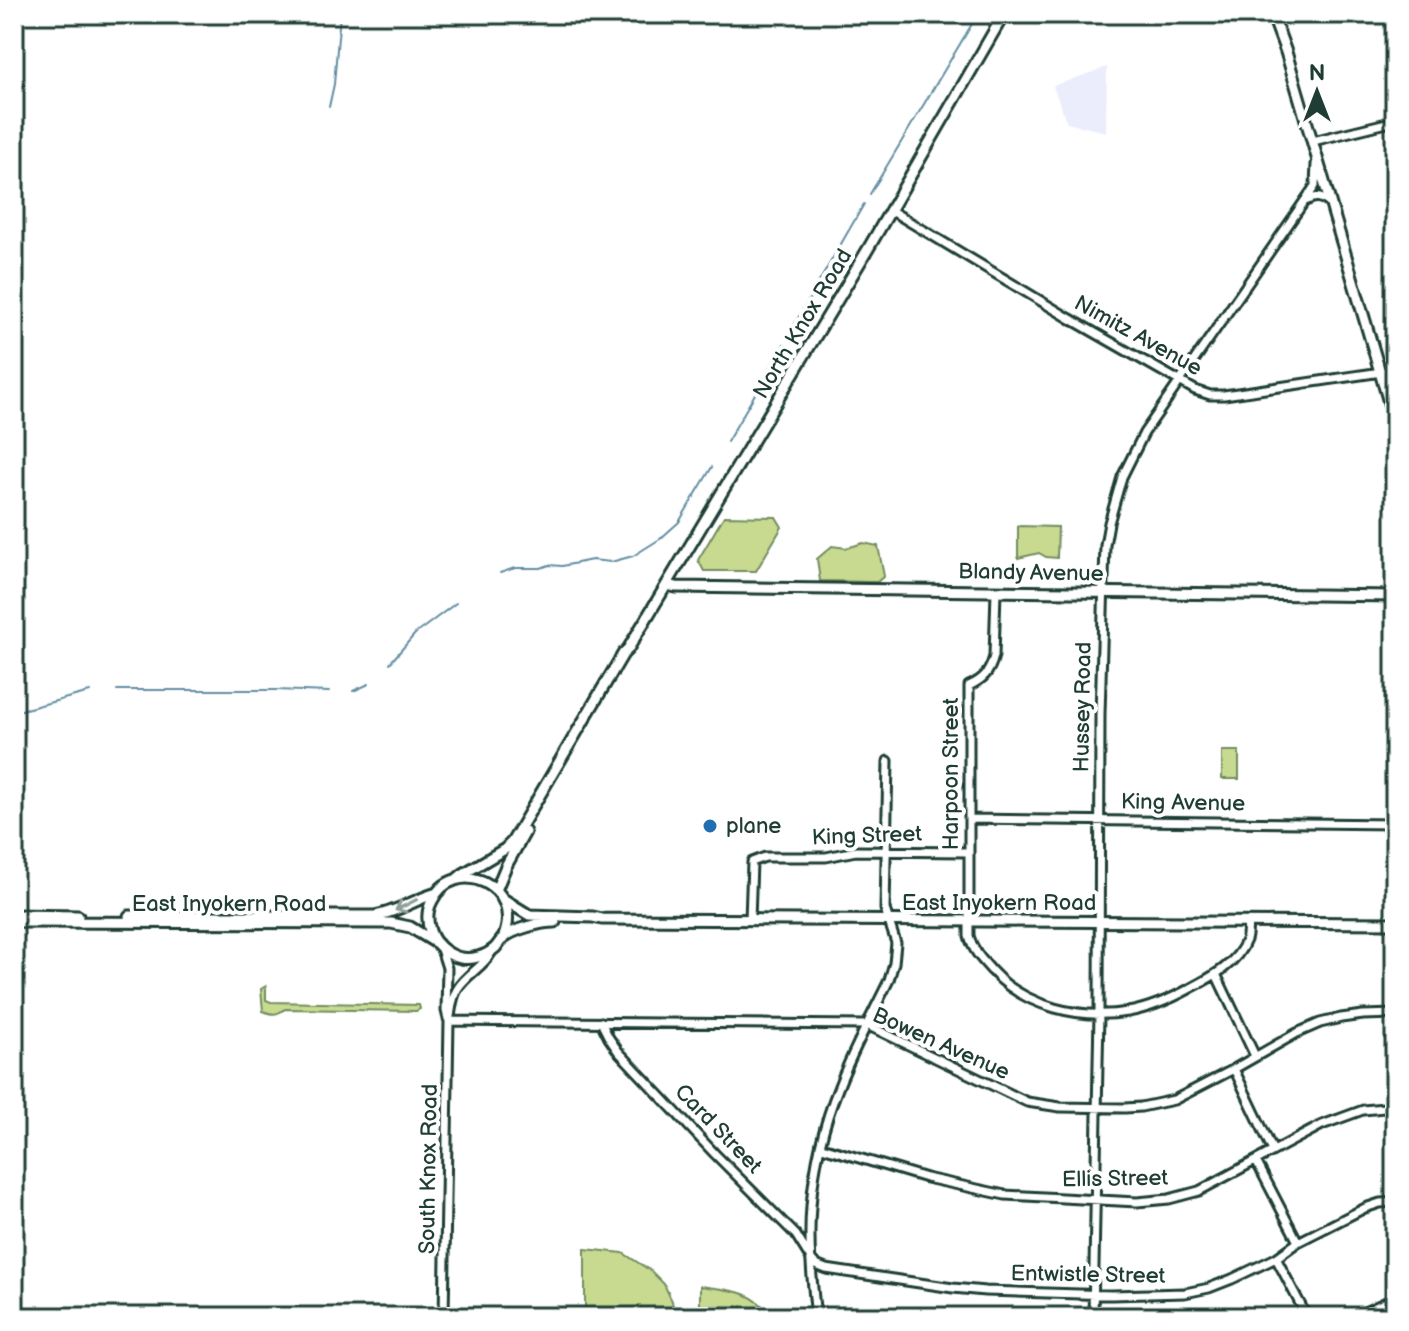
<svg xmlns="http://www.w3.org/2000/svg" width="1409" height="1331" viewBox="0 0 1409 1331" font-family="'Balsamiq Sans',sans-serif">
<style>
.built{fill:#ebedfc}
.green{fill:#c7da8f;stroke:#738c62;stroke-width:2}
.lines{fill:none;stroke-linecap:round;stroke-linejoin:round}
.stream{stroke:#638da2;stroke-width:2}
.street-casing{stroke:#1f3d34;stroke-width:13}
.secondary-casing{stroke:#1f3d34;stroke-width:15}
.street{stroke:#fff;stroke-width:7}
.secondary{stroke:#fff;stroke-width:9}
.oneway{stroke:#8f9e9a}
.poi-dot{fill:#1f6fb2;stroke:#fff;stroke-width:3}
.labels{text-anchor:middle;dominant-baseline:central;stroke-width:8;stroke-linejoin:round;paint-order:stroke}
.street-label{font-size:22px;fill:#1f3d34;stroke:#fff}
.poi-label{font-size:22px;fill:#1f3d34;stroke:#fff;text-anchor:start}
</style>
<rect width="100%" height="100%" fill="#fff"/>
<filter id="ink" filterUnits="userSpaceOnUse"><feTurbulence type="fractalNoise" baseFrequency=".0125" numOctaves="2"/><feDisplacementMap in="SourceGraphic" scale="16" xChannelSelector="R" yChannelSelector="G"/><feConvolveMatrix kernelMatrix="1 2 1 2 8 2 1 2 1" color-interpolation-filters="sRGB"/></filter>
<g filter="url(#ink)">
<path class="built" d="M1107 67 1106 132 1067 123 1053 86Z"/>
<path class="green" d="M724 516 776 517 782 527 756 571H704L698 560Z
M1018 526 1058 527 1057 558 1046 557 1039 553 1018 558Z
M863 543 878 546 884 576 877 582 820 581 817 559 832 546 847 548Z
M1222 751H1239V779H1222Z
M266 986V1000L271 1002 419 1005 420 1009 416 1011 285 1009C277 1015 272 1015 263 1011L261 989Z
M585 1249 623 1253 651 1271 664 1284 672 1301 675 1317H585Z
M700 1286C730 1290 754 1290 772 1317H700Z"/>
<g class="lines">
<path class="stream" d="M329 107 334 84 340 14
M870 194 978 14
M789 334 864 204
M727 442 784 344
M500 573 515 568H541L549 565 562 566 592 560 611 562 633 556 660 539 679 522 712 467
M390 663 415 634 456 603
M117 690H276L329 692
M353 691 369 684
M14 712 90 692"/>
<defs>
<path id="street" d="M1313 141 1395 121
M1308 200C1317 195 1323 198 1330 204
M890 210 1069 318 1195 390 1210 395H1224L1395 370
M996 591 994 656C990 672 984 679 969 686V936C973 951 982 960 992 971 1025 1007 1081 1020 1128 1012 1151 1008 1171 999 1191 988 1212 977 1237 964 1246 940 1248 935 1247 928 1248 922
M970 819 1395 824
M750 920 752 862 765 857H826L856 851 969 852
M441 949 447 968 446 1011 448 1019
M1216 974 1255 1056
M449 1021 867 1025 1027 1102 1060 1107 1125 1108 1141 1107 1174 1100 1234 1069 1297 1033 1320 1023 1341 1018 1363 1015 1395 1014
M601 1022 609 1038 618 1051 715 1154 796 1235 811 1259 816 1265 826 1269 953 1288 985 1291 1112 1295 1185 1293 1209 1288 1232 1279 1276 1258 1298 1242 1365 1208 1380 1203 1395 1202
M1234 1069 1273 1151
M822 1147 926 1178 1005 1195 1137 1202 1169 1199 1199 1191 1322 1125 1363 1110 1395 1107
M1256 1161 1298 1242
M1276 1258 1307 1317
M444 1317 449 1021C452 1010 451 998 458 988 467 974 483 967 491 953
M816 1317C812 1281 808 1243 811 1206 814 1167 824 1123 839 1086 853 1050 872 1015 889 980L894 963 896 943 885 909 888 761
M1093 1317 1099 1013 1100 714 1105 545 1109 523 1122 477 1144 433 1315 186 1316 164
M1354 1317 1395 1298"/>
<path id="secondary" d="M1272 14 1286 52 1395 423
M667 585 676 587 1395 596
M457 879 463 874 505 849 512 842 623 654 628 649 868 249 1004 14
M496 890 506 866 525 832
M503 899 529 915 593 917 602 919 1395 923
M14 915 78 916
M129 916H375C398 912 415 899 437 893
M14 922 391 923 410 927 438 944
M503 939C526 884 454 855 432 901 427 910 427 921 430 931 434 944 447 955 461 958 473 960 486 956 495 948 498 945 500 941 503 938 514 929 541 922 555 922"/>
</defs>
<use href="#street" class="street-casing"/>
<use href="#secondary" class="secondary-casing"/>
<use href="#street" class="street"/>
<use href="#secondary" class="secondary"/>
</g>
<defs><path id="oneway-shaft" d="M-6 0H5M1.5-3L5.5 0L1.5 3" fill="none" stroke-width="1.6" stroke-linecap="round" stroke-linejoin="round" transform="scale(2)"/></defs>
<use class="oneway" href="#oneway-shaft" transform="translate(406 905) rotate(153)"/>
</g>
<circle class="poi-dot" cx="710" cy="826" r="8"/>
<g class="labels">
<g class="street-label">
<text transform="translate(803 324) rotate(-59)">North Knox Road</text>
<text transform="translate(1138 336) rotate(29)">Nimitz Avenue</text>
<text transform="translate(1031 573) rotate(1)">Blandy Avenue</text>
<text transform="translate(1083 707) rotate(-89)">Hussey Road</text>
<text transform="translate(951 774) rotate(-90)">Harpoon Street</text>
<text transform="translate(1183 803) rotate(1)">King Avenue</text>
<text transform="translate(867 836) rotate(-2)">King Street</text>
<text x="999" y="903">East Inyokern Road</text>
<text x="229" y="904">East Inyokern Road</text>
<text transform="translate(941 1044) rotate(24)">Bowen Avenue</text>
<text transform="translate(718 1129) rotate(46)">Card Street</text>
<text transform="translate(429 1169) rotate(-89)">South Knox Road</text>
<text transform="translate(1115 1179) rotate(-1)">Ellis Street</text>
<text transform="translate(1088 1275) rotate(1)">Entwistle Street</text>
</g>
<g class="poi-label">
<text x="726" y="826">plane</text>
</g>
</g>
<rect width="1409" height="1331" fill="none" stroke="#fff" stroke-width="48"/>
<rect x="24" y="24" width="1361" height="1283" fill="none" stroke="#1f3d34" stroke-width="3" filter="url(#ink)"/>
<g transform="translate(1317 92)" stroke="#ffffff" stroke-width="6" paint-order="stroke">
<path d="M0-6L14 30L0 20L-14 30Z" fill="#1f3d34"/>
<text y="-12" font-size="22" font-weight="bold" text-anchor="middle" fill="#1f3d34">N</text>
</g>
</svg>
